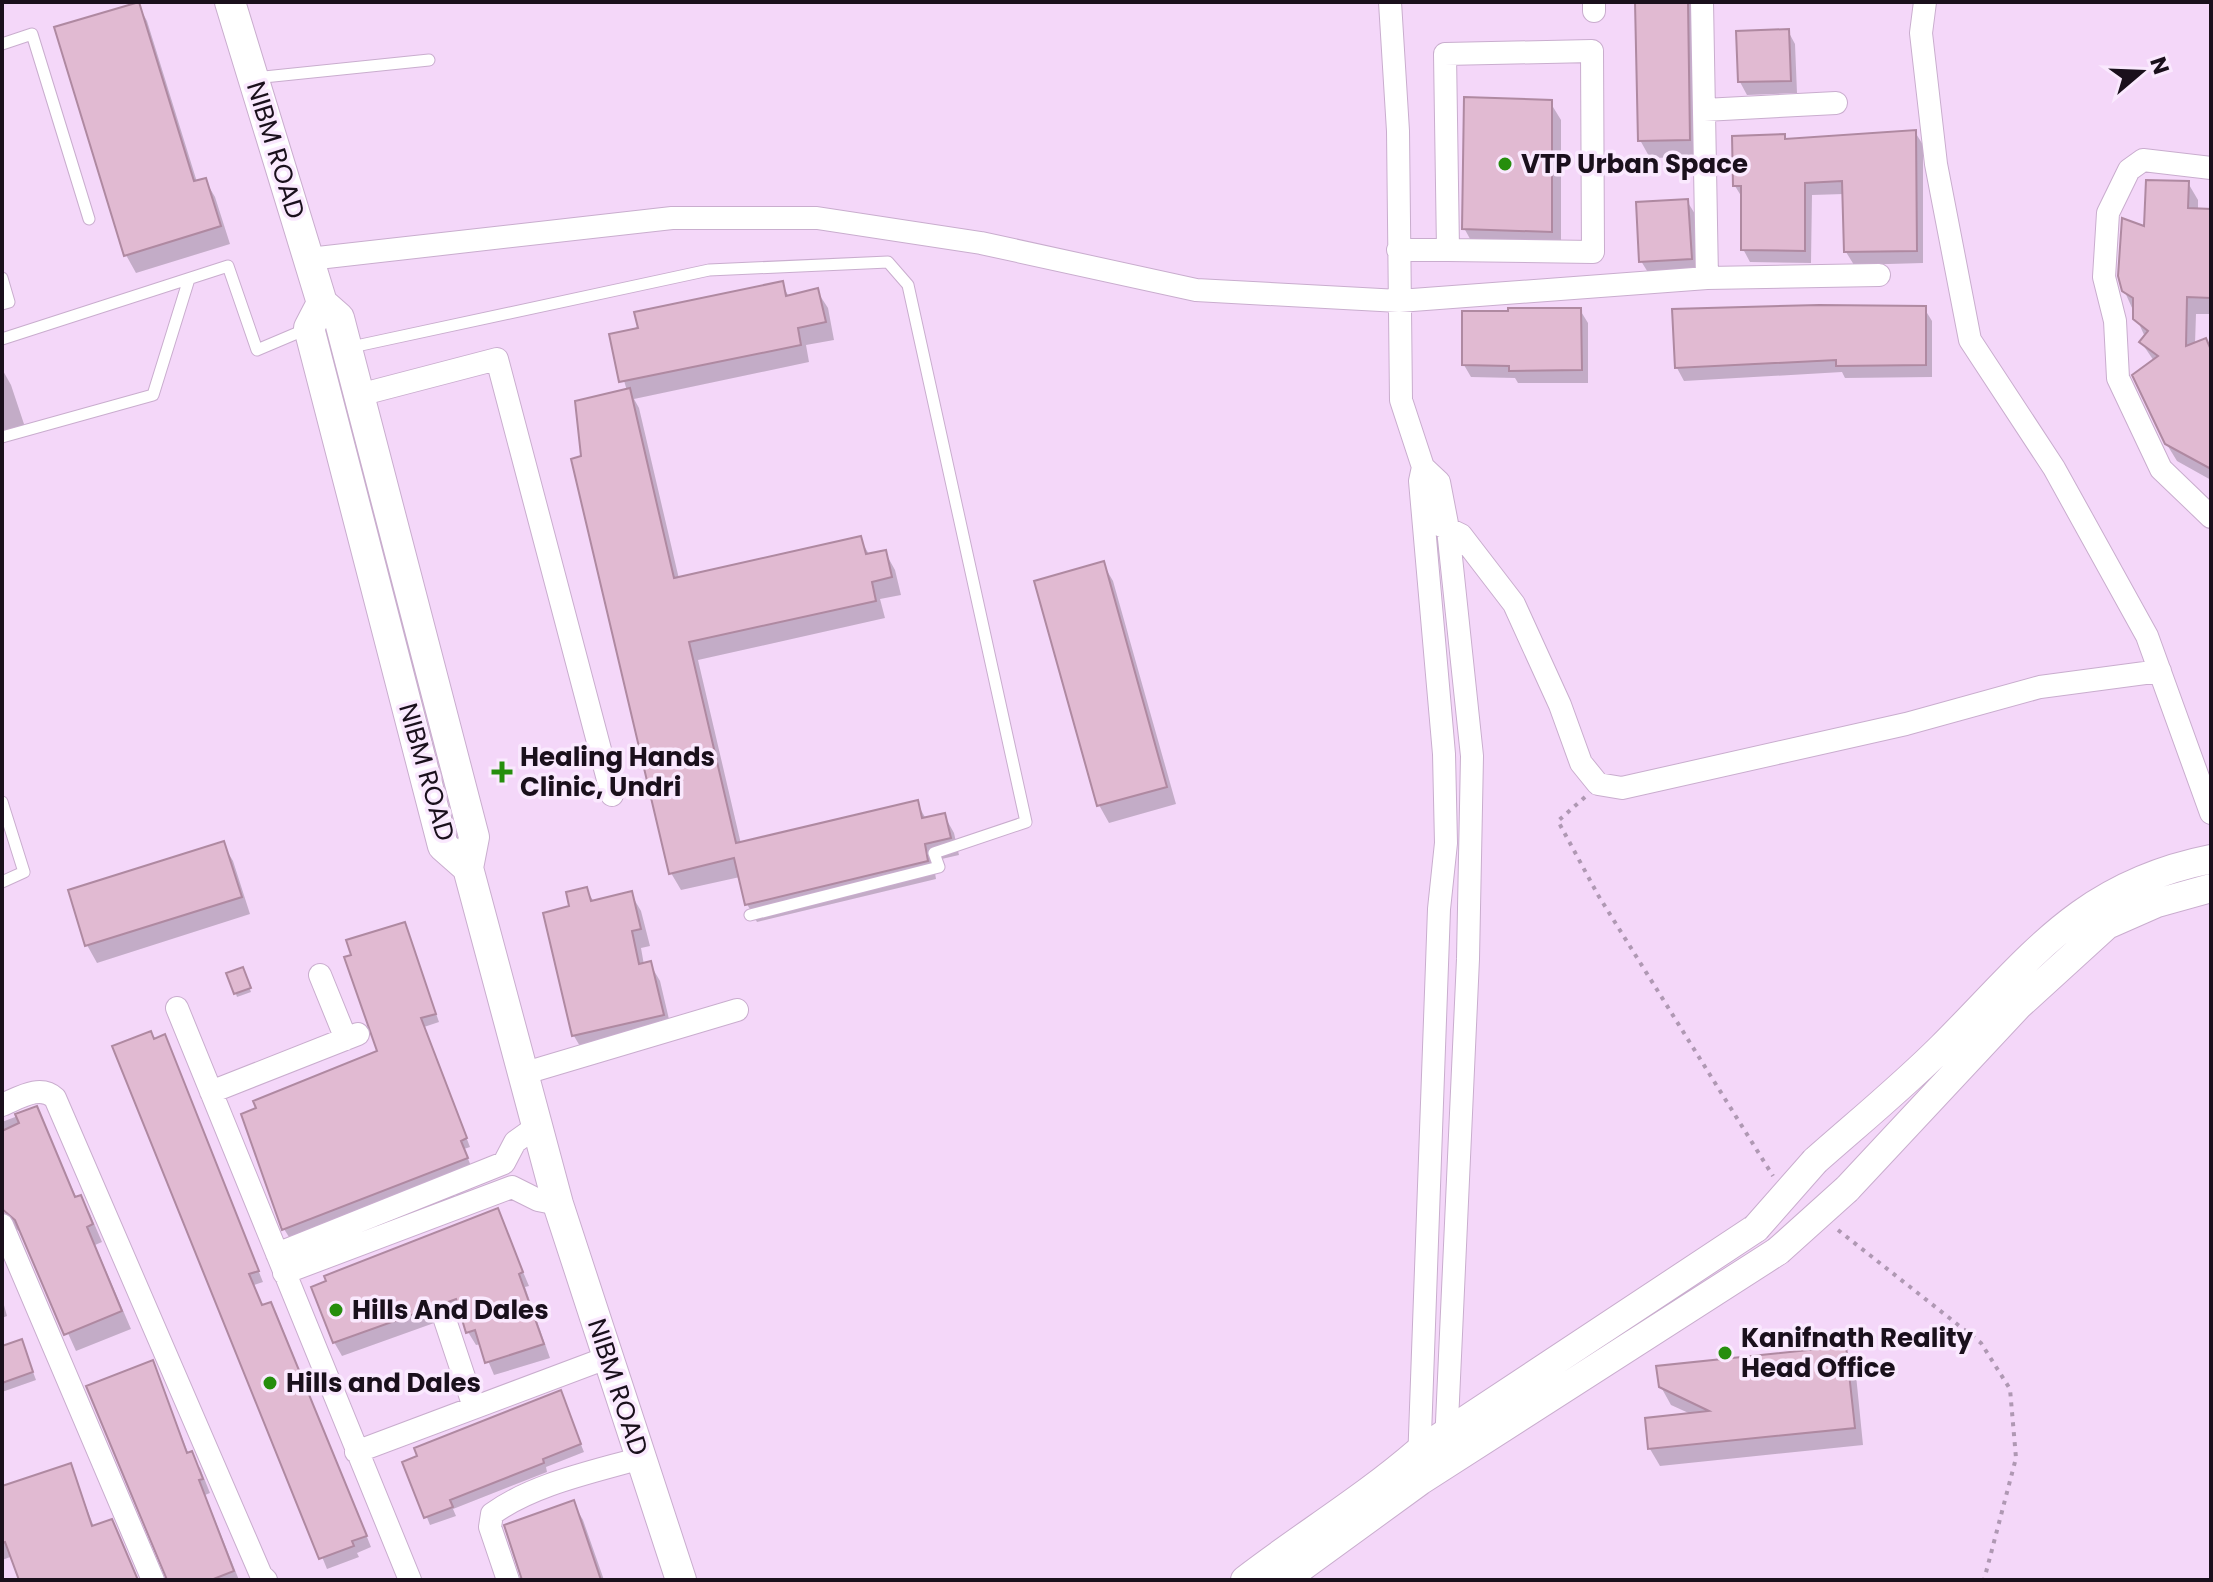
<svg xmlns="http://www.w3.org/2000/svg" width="2213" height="1582" viewBox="0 0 2213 1582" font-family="Poppins,sans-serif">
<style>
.shadow{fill:#0003}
.building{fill:#e1bad2;stroke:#af89a1;stroke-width:2}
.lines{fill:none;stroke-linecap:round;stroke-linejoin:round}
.service-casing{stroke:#c9adce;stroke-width:13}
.minor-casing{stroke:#c9adce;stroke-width:24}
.tertiary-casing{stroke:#c9adce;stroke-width:30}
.secondary-casing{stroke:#c9adce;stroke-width:32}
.path{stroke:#af98b3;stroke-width:4;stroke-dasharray:4 6;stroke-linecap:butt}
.service{stroke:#fff;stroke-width:11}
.minor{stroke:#fff;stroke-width:22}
.tertiary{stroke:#fff;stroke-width:28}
.secondary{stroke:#fff;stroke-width:30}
.tertiary-bridge-casing{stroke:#c9adce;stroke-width:30;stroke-linecap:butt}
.tertiary-bridge{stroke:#fff;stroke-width:28}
.poi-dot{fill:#268e0d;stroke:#fae9fe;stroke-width:3}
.labels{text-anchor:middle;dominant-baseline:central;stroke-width:7;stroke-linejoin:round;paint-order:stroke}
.street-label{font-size:26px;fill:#1a101c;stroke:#fae9fe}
.poi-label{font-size:26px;font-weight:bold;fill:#1a101c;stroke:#fae9fe;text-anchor:start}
</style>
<rect width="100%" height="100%" fill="#f4d7f9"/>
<path class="shadow" d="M1637 2H1696L1699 157 1650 158 1640 140Z
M137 3 147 21 197 182 205 180 215 197 230 244 136 273 126 255Z
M1788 31 1795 44 1797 93 1747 95 1740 82Z
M1550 102 1561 120V249L1474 246 1464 228Z
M1915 132 1923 145V263L1854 265 1846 252 1844 194 1812 195 1811 263 1750 262 1743 249V199L1735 186 1784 136 1787 141Z
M2188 183 2198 200V210L2211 211V314H2196L2195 344 2211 351V480L2177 461 2166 443 2154 361 2141 342 2145 337 2124 290 2146 228Z
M1687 201 1695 214 1698 271 1649 274 1641 261Z
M782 284 789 297 817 291 828 308 834 340 806 345 809 362 634 399 639 408 679 579 860 539 870 556 885 552 895 570 901 595 880 599 885 618 698 660 741 844 917 803 926 819 944 815 954 833 959 855 933 861 936 879 757 922 747 904 740 877 681 890 671 873 583 458 627 391 611 335Z
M1924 308 1932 321V377L1845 378 1842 372 1684 381 1677 368Z
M1580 310 1588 323V383H1518L1515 378 1471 377 1464 365Z
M2 369 11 385 27 433 2 441Z
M1103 564 1113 581 1176 804 1109 823 1099 805Z
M223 844 233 861 250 914 97 963 87 945Z
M586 889 594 902 631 894 641 911 650 946 641 948 644 965 650 964 660 981 672 1032 584 1053 574 1036 545 914 571 908Z
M408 932 439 1022 424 1027 470 1147 464 1149 471 1166 289 1237 284 1229 379 1052Z
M244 973 251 992 237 997 229 974Z
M164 1037 263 1282 254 1285 262 1307 271 1304 277 1315 371 1547 357 1553 359 1557 327 1569 114 1047Z
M36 1109 77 1199 80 1197 90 1214 102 1242 95 1245 131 1329 76 1351 23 1234 16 1229 2 1203V1122Z
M497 1210 529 1286 525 1287 550 1358 494 1375 481 1344 476 1345 468 1332 462 1313 342 1356 334 1342 329 1283Z
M2 1298 7 1316 2 1318Z
M2 1348 25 1350 36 1380 2 1392Z
M1845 1348 1855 1365 1863 1445 1660 1466 1650 1449 1647 1420 1693 1415 1671 1405 1661 1387Z
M152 1362 189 1455 200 1468 210 1493 205 1495 239 1580H168Z
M560 1393 584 1452 546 1467 547 1472 453 1509 456 1516 430 1525 405 1463 420 1458 417 1449Z
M70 1465 94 1527 111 1521 138 1580H21L13 1556 2 1560V1488Z
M573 1503 583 1520 604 1580H524Z"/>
<path class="building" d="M139 2 194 181 206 178 221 226 124 256 54 27Z
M1635 2H1688L1690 140 1638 141Z
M1789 29 1791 81 1738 82 1736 31Z
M1464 97 1552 100V232L1462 229Z
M1916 130 1917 251 1844 252 1842 181 1805 183V251L1741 250V186H1733L1732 136 1785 134V139Z
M2146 180 2189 181 2188 208 2211 209V298L2187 297 2186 346 2206 338 2211 350V469L2165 444 2132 375 2158 356 2139 342 2148 331 2133 319V298L2122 291 2118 276 2122 218 2144 226Z
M1688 199 1692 259 1639 262 1636 202Z
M783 281 786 296 818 288 826 322 798 328 801 345 619 382 609 334 638 328 634 312Z
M1819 305 1926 306V365L1836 366V360L1675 368 1672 309Z
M1508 308H1581L1582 370 1509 371V366L1462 365V311H1508Z
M630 388 674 578 861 536 866 554 886 550 892 577 872 582 876 601 689 642 736 843 918 800 922 818 945 813 951 838 925 844 928 861 745 905 734 858 669 874 571 459 581 456 575 401Z
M1104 561 1167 787 1097 806 1034 581Z
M224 841 242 897 85 946 68 890Z
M587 887 591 901 632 891 641 929 632 931 639 964 651 961 664 1015 572 1036 543 913 569 906 566 892Z
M405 922 436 1014 421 1018 467 1138 461 1141 468 1158 282 1230 241 1114 256 1108 253 1101 377 1051 344 957 351 955 346 940Z
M243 967 251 988 234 994 226 973Z
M151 1031 154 1039 165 1034 259 1271 249 1274 262 1305 271 1302 367 1536 352 1541 354 1546 319 1559 112 1046Z
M37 1106 75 1197 81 1195 93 1224 87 1227 122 1311 64 1335 15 1220 2 1209V1131L19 1123 15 1114Z
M498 1208 523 1272 519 1274 544 1344 485 1363 475 1330 466 1333 456 1299 333 1343 311 1287 326 1281 324 1276Z
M22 1339 33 1372 2 1383V1346Z
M1846 1346 1855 1428 1648 1449 1645 1418 1709 1411 1659 1387 1656 1366Z
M153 1360 187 1453 192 1451 203 1479 199 1480 234 1571 211 1580H167L86 1386Z
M561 1390 581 1444 543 1459 544 1463 450 1500 453 1507 424 1518 402 1462 417 1456 414 1448Z
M71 1463 92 1526 112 1519 138 1580H19L5 1542 2 1543V1486Z
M574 1500 601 1580H522L504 1525Z"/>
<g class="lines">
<defs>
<path id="service" d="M2 44 32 34 89 219
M254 78 429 60
M2 278 9 302 2 304
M2 339 228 266 257 350 309 328
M347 348 709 270 888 262 908 285 1026 822 934 853 939 867 750 915
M2 437 153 395 189 279
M2 802 24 872 2 882"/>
<path id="minor" d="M1390 2 1398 131 1401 400 1423 467 1439 482 1448 529 1472 756 1468 959 1446 1444
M1925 2 1921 33 1936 164 1970 340 2054 468 2147 636 2211 813
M1594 11V2
M1704 110 1836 103
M2211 168 2143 160 2129 170 2108 213 2104 277 2115 321 2118 378 2161 469 2211 517
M1398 250H1448L1445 54 1592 51 1593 252 1448 250
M309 259 672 218H817L981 243 1196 290 1399 301 1707 278 1702 2
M1707 278 1879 275
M359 395 497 359 612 795
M1438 524 1461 535 1514 604 1560 705 1581 763 1598 784 1622 788 1906 724 2040 687 2160 671
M320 975 346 1039
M177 1008 410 1580
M522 1074 737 1010
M211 1092 358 1034
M2 1105C19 1098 40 1084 55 1098L261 1575 266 1580
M2 1225 153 1580
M277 1254 504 1163 515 1142 536 1127
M284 1273 512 1187 538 1200 558 1204
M445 1320 474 1407
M356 1452 609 1357
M1419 1463 1439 909 1446 843 1444 754 1420 481 1423 467
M508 1580 490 1527 492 1514C533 1484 593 1472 641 1458"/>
<path id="tertiary" d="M1815 1161C1858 1123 1902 1087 1942 1047 2031 958 2080 885 2211 859
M1847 1189 2018 1006 2107 925 2157 903 2211 888
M1245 1580C1302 1536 1365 1498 1419 1451L1756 1228
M1284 1580 1420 1481 1778 1251"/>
<path id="secondary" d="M230 2 322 303 309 328 443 846 468 868 558 1204 681 1580
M322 303 339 318 474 837 468 868"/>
</defs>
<use href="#service" class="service-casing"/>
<use href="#minor" class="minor-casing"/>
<use href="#tertiary" class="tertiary-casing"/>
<use href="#secondary" class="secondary-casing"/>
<path class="path" d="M1585 797 1558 821 1598 895 1773 1176
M1838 1230 1981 1343 2010 1389 2016 1458 1984 1580"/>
<use href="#service" class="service"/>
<use href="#minor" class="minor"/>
<use href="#tertiary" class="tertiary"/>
<use href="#secondary" class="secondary"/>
<defs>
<path id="tertiary-bridge" d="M1756 1228 1815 1161
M1778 1251 1847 1189"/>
</defs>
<use href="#tertiary-bridge" class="tertiary-bridge-casing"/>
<use href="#tertiary-bridge" class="tertiary-bridge"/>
</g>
<g class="poi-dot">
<circle cx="1505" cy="164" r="8"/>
<path d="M498 760h8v8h8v8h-8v8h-8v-8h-8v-8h8z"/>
<circle cx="336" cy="1310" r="8"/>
<circle cx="1725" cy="1353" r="8"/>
<circle cx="270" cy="1383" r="8"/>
</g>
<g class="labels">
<g class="street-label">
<text transform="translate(276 150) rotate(73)">NIBM ROAD</text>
<text transform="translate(427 772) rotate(74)">NIBM ROAD</text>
<text transform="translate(618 1387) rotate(72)">NIBM ROAD</text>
</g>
<g class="poi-label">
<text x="1521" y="164">VTP Urban Space</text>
<text x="520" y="757">Healing Hands<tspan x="520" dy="30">Clinic, Undri</tspan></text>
<text x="352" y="1310">Hills And Dales</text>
<text x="1741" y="1338">Kanifnath Reality<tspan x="1741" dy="30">Head Office</tspan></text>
<text x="286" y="1383">Hills and Dales</text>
</g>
</g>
<rect width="2213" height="1582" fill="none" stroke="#1a101c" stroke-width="8"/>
<g transform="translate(2141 72) rotate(71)" stroke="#fae9fe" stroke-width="6" paint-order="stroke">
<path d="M0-6L14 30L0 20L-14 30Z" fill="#1a101c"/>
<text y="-12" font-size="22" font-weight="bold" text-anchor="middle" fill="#1a101c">N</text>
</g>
</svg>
